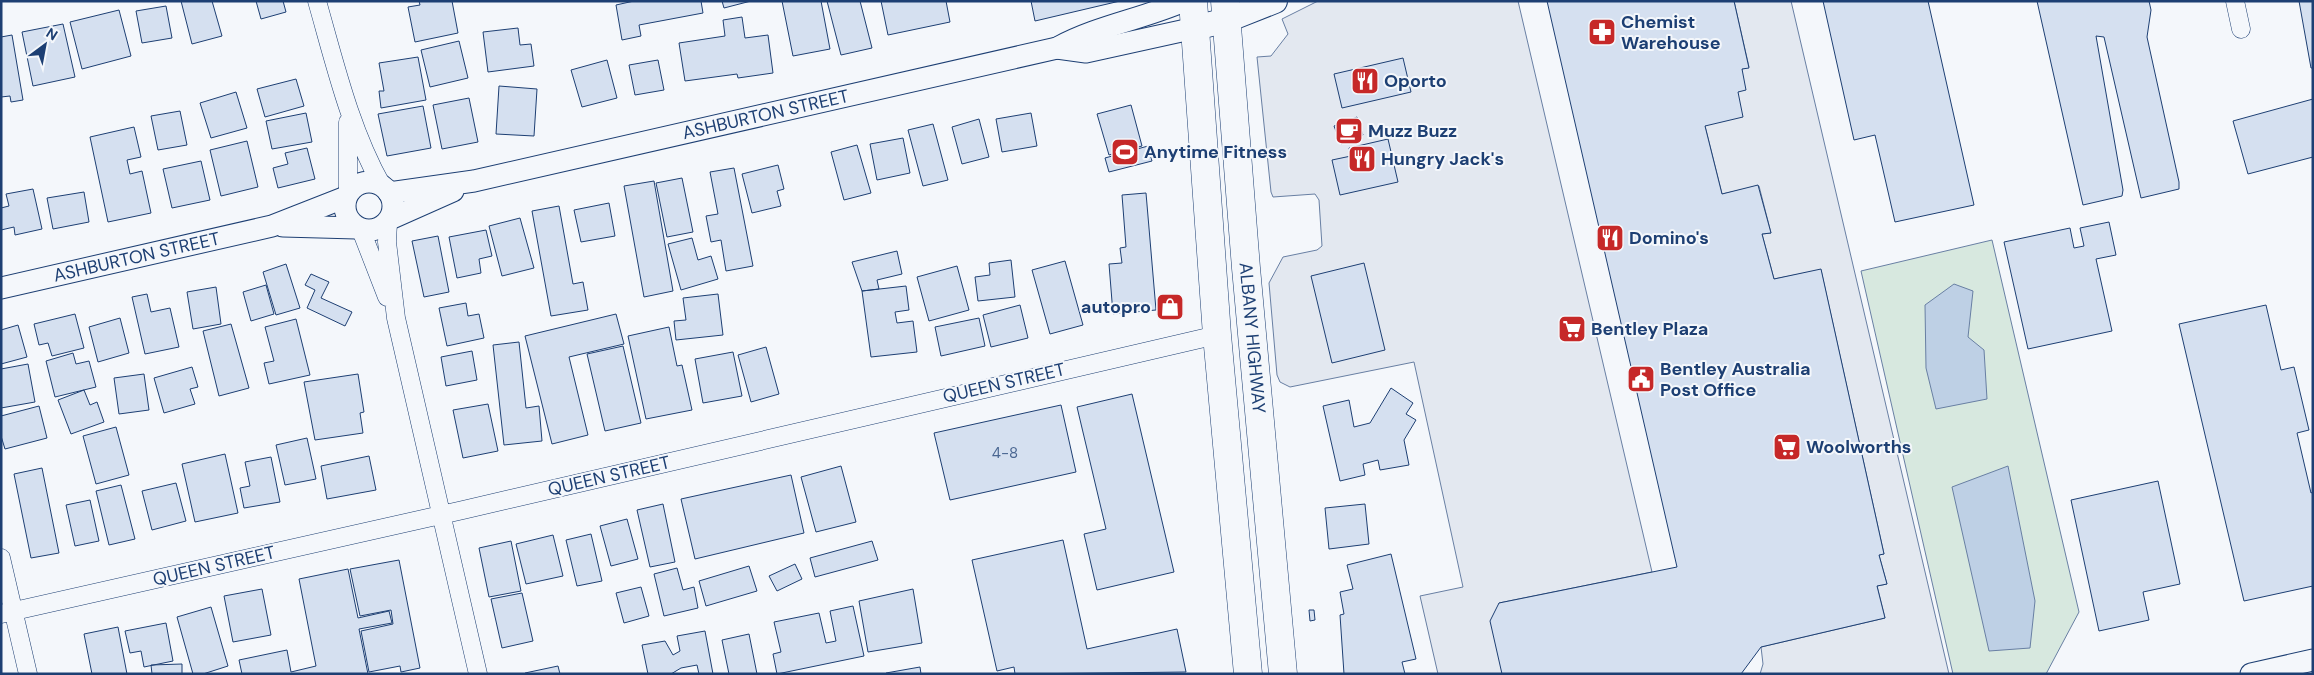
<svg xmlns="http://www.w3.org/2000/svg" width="2314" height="675" viewBox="0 0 2314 675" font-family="'DM Sans',sans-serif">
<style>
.green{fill:#d7e8df;stroke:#687fa3}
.parking{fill:#e3e8f0;stroke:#687fa3}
.water{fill:#bed0e5;stroke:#687fa3}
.building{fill:#d5e0f0;stroke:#1d3f73}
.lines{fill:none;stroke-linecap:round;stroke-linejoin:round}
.minor-casing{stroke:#1d3f73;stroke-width:19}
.tertiary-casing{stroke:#1d3f73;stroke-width:23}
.secondary-casing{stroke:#1d3f73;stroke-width:26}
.trunk-casing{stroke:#1d3f73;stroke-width:29}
.minor{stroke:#f4f7fb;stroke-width:18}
.tertiary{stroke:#f4f7fb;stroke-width:21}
.secondary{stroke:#f4f7fb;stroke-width:24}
.trunk{stroke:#f4f7fb;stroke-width:28}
.labels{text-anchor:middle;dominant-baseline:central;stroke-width:4;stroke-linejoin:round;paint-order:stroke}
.number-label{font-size:15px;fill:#4b6792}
.poi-label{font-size:18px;font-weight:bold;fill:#1d3f73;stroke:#f4f7fb;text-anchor:start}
.street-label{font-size:18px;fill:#1d3f73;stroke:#f4f7fb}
</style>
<rect width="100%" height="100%" fill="#f4f7fb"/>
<path class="green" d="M1992 240 2079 612 2046 674H1953L1861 271Z"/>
<path class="parking" d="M1318 1H1518L1652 572 1499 603 1502 674H1438L1420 596 1463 587 1414 362 1290 387 1280 382 1277 375 1269 283 1283 257 1317 250 1322 246 1319 200 1315 194 1273 197 1271 192 1257 57 1271 56 1288 34 1282 19Z
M1734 1H1791L1949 674H1760L1763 664 1761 647 1885 618 1877 586 1887 584 1879 555 1884 554 1821 270 1774 279 1762 234 1771 233 1759 186 1722 194 1705 126 1738 92 1742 69 1749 67Z"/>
<path class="water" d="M1954 284 1973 291 1968 337 1984 350 1987 399 1936 409 1926 368 1925 305Z
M2008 466 2035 601 2030 648 1989 651 1952 487Z"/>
<path class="building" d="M181 1H212L222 36 192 44Z
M256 1H283L286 12 261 19Z
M419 1H452L458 33 415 42 408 7 420 5Z
M634 1H701L703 13 639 25 641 36 622 40 616 5Z
M722 1H751L724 8Z
M782 1H821L830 49 793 56Z
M827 1H860L872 48 841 55Z
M881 1H946L950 22 888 35Z
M1031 1H1120L1035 21Z
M1547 1H1734L1749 68 1742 69 1746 90 1738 92 1743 117 1705 126 1722 194 1758 185 1771 233 1762 234 1774 279 1821 269 1884 554 1879 555 1887 584 1877 586 1885 618 1761 647 1741 674H1502L1490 621 1499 603 1677 567Z
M1823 1H1928L1974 205 1895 222 1875 135 1854 140Z
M2037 1H2149L2151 10 2147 37 2179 182V189L2141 198 2104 37 2096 36 2123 190 2122 196 2083 205Z
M2299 1H2313V68H2311Z
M166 6 172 38 142 43 136 11Z
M119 10 131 56 82 69 70 22Z
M742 17 745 38 768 35 773 73 738 78 737 74 685 81 679 43 725 36 723 20Z
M63 24 75 77 33 86 22 32Z
M518 28 520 45 531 44 534 66 488 72 483 32Z
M12 35 23 100 11 102 10 96 1 97V37Z
M459 41 468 78 430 87 421 50Z
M418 57 426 100 381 108 379 91H384L379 63Z
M1403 58 1411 92 1342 108 1334 74Z
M607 60 617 98 582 107 571 70Z
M658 60 664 90 635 95 629 65Z
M296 79 304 106 265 117 257 89Z
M499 86 537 89 534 136 496 134Z
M236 92 247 128 211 138 200 103Z
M469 98 478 142 442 149 433 105Z
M2313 99V157L2248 174 2233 121Z
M1131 105 1142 146 1109 155 1097 114Z
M423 106 431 148 387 156 378 114Z
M180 111 187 145 158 150 151 116Z
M306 113 312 142 272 149 266 121Z
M1031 113 1037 146 1002 152 996 119Z
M1357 117 1363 135 1341 144 1334 126Z
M979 119 989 157 962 164 952 127Z
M933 124 948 180 923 186 908 130Z
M134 127 141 157 127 160 130 174 142 171 151 213 108 222 90 137Z
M903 138 910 173 877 180 870 144Z
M1388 139 1398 182 1340 195 1332 160 1351 156 1349 148Z
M247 141 258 187 221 196 210 150Z
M857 145 871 193 844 200 831 152Z
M1148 146 1152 161 1109 172 1105 158Z
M307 148 315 179 278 188 273 168 288 164 285 153Z
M201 161 210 200 172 208 163 169Z
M778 165 784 189 777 191 781 206 752 213 742 174Z
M734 168 753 266 726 271 721 240 711 242 706 216 718 214 710 172Z
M682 178 693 232 667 237 656 183Z
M654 181 673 291 644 297 624 186Z
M33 189 42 229 15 235 14 227 1 230V208L9 206 6 194Z
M84 192 89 222 53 229 47 198Z
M1146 193 1156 310 1113 314 1109 264 1122 263 1120 248 1126 247 1122 195Z
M609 203 615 236 581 242 574 210Z
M559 206 573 284 583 282 588 310 551 316 532 211Z
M520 218 534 268 502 276 489 226Z
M2109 222 2116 255 2096 259 2112 331 2028 349 2004 242 2070 228 2074 248 2084 246 2080 228Z
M486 230 492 256 479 259 481 273 457 278 449 237Z
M438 236 449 292 424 297 412 241Z
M692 238 698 260 711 256 718 279 681 290 668 244Z
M897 251 902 274 877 280 879 289 862 291 852 262Z
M1011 260 1015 297 978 301 975 277 990 275 989 263Z
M1065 261 1083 325 1050 334 1032 270Z
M1364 263 1385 350 1332 363 1311 276Z
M286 264 300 308 276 315 263 272Z
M957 266 969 310 929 321 917 277Z
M311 274 329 282 321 298 352 312 345 326 307 308 315 290 305 285Z
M266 285 274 314 251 321 243 292Z
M906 286 909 310 895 312 897 323 913 321 917 352 871 357 862 291Z
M216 287 221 324 193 329 187 292Z
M147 294 151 312 170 308 179 347 145 354 132 297Z
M718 294 723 335 676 340 674 321 686 320 683 298Z
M466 303 468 316 479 314 484 338 447 346 439 308Z
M1020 305 1028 338 991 347 983 315Z
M2266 305 2281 370 2294 367 2309 430 2297 433 2311 493 2313 492V586L2244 601 2179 324Z
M75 314 84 348 52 356 48 343 39 345 34 324Z
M616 314 624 344 569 357 588 435 552 444 525 336Z
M120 318 129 353 98 362 89 327Z
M979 318 985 346 941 356 935 327Z
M296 319 310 375 269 384 264 363 274 361 265 327Z
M231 324 249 388 219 396 203 331Z
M18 325 27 357 1 364V330Z
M669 327 677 366 682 365 692 410 646 419 628 336Z
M519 342 526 408 539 406 542 441 504 445 493 345Z
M623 346 641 423 605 431 587 354Z
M766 347 779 394 751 402 738 355Z
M472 351 477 380 446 386 441 357Z
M733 352 742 396 703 403 695 359Z
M73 353 76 364 89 361 96 387 55 397 46 361Z
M28 364 35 402 1 408V369Z
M192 367 198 387 190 389 195 404 164 413 154 378Z
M144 374 149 410 119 414 114 378Z
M358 374 364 412 360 413 363 433 315 440 304 382Z
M1391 388 1413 403 1406 414 1416 420 1404 440 1409 465 1380 470 1378 460 1363 464 1365 475 1340 481 1323 406 1349 400 1354 427 1370 423Z
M84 390 90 405 97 402 104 422 71 434 58 400Z
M1132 394 1174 572 1097 590 1084 534 1106 529 1077 407Z
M488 404 498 451 463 458 453 410Z
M1061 405 1076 472 950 500 934 433Z
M39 406 47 438 5 449 1 436V416Z
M116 427 129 475 96 484 83 436Z
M307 438 316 479 285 485 276 445Z
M225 454 238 513 195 522 182 464Z
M369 456 376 490 327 499 321 466Z
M271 457 280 502 244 508 240 488 250 486 245 462Z
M841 466 856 522 816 532 801 477Z
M42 468 59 553 31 558 14 474Z
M791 475 804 533 695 559 681 499Z
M2158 481 2180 584 2143 592 2149 620 2099 631 2071 500Z
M176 483 186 521 152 530 142 491Z
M121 485 135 539 109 545 96 491Z
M90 500 99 541 75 546 66 505Z
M663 504 675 562 650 567 637 510Z
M1365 504 1369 544 1329 549 1325 508Z
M627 519 638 559 611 566 600 526Z
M591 534 602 581 577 586 566 540Z
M553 535 563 576 526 584 516 544Z
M1063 540 1087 649 1177 629 1186 672 1015 674 1014 667 997 671 972 560Z
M511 541 521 591 489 597 479 548Z
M872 541 878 560 815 577 810 558Z
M1391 554 1416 659 1402 662 1405 674H1344L1340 615 1344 614 1340 592 1353 589 1347 565Z
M399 560 420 668 401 672 400 666 369 672 361 631 393 624 391 610 360 616 350 569Z
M795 564 802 579 777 591 769 576Z
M749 566 757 591 706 606 699 581Z
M677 568 683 590 694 587 698 608 664 616 654 574Z
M348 569 358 618 389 611 392 623 359 629 368 674H242L239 660 287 650 291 672 316 666 299 579Z
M641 587 649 616 624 623 616 593Z
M262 589 271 635 233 642 224 596Z
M913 589 922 643 868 652 859 601Z
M522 593 533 641 502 648 491 599Z
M853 606 864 656 777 674 773 654 781 652 774 622 819 613 826 643 836 641 830 611Z
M211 607 228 666 203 674H193L177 617Z
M1309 610H1314L1315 620 1310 621Z
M166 623 173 661 144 667 141 651 130 653 125 631Z
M118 627 127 674H92L84 634Z
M705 631 713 674H699L697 665 681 668 671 674H648L642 645 665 641 673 655 680 651 677 636Z
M749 634 757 674H729L722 640Z
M182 664V674H152L151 665Z
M558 666 560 674H526L525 673Z
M920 667 921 674H886V673Z"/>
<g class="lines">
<defs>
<path id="minor" d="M317 1C335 64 350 129 382 186
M2235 1 2241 29
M348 122V192
M388 222 387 242 396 318 478 674
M361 230 387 297
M1 558 28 674
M1 614 463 510 1217 335"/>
<g id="tertiary">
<path d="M1057 48 1086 52 1195 28"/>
<circle cx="369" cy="206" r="24"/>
<path id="s1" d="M389 193 474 181 1057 48C1097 26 1143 19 1184 1"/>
<path d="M390 219 453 191"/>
<path d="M283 226 356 228"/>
<path id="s2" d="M1 288 272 226 346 197"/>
<path d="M2251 674 2313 660"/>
</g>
<path id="secondary" d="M1195 28 1227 20 1275 1"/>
<g id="trunk">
<path d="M1193 1 1217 335 1248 674"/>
<path id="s3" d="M1225 1 1246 268 1283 674"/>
</g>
</defs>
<use href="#minor" class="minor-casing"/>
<use href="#tertiary" class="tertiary-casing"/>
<use href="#secondary" class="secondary-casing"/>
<use href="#trunk" class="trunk-casing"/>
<use href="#minor" class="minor"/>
<use href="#tertiary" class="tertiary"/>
<use href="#secondary" class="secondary"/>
<use href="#trunk" class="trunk"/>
</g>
<defs>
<symbol id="pharmacy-square" viewBox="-11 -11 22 22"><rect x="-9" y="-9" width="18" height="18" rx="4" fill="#c62828" stroke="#f4f7fb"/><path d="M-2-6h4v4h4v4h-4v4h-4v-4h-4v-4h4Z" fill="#fff"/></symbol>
<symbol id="restaurant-square" viewBox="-11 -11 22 22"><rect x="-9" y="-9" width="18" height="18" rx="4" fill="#c62828" stroke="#f4f7fb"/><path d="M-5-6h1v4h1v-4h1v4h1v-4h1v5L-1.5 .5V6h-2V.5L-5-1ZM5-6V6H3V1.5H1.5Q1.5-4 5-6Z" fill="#fff"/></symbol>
<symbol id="cafe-square" viewBox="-11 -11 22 22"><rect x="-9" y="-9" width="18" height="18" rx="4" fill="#c62828" stroke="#f4f7fb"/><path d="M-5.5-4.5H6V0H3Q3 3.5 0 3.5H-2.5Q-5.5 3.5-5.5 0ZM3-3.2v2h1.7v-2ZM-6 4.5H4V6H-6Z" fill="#fff"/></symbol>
<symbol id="stadium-square" viewBox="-11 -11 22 22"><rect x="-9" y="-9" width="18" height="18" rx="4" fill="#c62828" stroke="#f4f7fb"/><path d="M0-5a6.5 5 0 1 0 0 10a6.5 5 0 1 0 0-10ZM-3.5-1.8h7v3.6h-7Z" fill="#fff"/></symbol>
<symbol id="shop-square" viewBox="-11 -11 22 22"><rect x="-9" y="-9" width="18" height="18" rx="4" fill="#c62828" stroke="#f4f7fb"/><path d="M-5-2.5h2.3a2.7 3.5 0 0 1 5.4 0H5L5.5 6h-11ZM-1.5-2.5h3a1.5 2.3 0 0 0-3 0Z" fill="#fff"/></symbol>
<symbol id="supermarket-square" viewBox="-11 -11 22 22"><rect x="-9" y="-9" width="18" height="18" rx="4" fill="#c62828" stroke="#f4f7fb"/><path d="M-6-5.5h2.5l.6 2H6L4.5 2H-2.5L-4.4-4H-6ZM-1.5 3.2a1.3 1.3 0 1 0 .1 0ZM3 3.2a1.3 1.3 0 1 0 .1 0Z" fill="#fff"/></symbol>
<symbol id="civic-square" viewBox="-11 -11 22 22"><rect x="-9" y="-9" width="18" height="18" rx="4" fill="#c62828" stroke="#f4f7fb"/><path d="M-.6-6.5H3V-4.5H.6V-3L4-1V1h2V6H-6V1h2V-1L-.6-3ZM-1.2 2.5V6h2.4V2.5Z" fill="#fff"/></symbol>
</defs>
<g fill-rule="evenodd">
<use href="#pharmacy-square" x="1586" y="16" width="32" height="32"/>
<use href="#restaurant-square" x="1349" y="65" width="32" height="32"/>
<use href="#cafe-square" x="1333" y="115" width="32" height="32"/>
<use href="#stadium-square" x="1109" y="136" width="32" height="32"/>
<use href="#restaurant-square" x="1346" y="143" width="32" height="32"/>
<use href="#restaurant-square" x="1594" y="222" width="32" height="32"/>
<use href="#shop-square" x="1154" y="291" width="32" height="32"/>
<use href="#supermarket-square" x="1556" y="313" width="32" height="32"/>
<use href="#civic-square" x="1625" y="363" width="32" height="32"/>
<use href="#supermarket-square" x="1771" y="431" width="32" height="32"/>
</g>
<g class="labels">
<g class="number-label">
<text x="1005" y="453">4-8</text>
</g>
<g class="poi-label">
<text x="1621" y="22">Chemist<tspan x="1621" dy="21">Warehouse</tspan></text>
<text x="1384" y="81">Oporto</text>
<text x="1368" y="131">Muzz Buzz</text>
<text x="1144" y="152">Anytime Fitness</text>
<text x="1381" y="159">Hungry Jack's</text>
<text x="1629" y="238">Domino's</text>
<text x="1151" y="307" text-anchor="end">autopro</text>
<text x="1591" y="329">Bentley Plaza</text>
<text x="1660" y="369">Bentley Australia<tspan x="1660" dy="21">Post Office</tspan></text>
<text x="1806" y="447">Woolworths</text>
</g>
<g class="street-label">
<text stroke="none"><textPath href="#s1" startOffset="385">ASHBURTON STREET</textPath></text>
<text stroke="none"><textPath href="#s2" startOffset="139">ASHBURTON STREET</textPath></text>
<text stroke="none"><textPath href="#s3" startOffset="338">ALBANY HIGHWAY</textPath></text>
<text transform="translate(1004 383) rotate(-13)">QUEEN STREET</text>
<text transform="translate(609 476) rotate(-13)">QUEEN STREET</text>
<text transform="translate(214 566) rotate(-13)">QUEEN STREET</text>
</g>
</g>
<rect width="2314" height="675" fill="none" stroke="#1d3f73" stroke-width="5"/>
<g transform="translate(45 45) rotate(32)" stroke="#f4f7fb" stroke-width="4" paint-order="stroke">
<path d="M0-4L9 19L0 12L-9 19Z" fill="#1d3f73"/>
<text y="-8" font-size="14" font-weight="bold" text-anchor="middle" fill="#1d3f73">N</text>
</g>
</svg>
